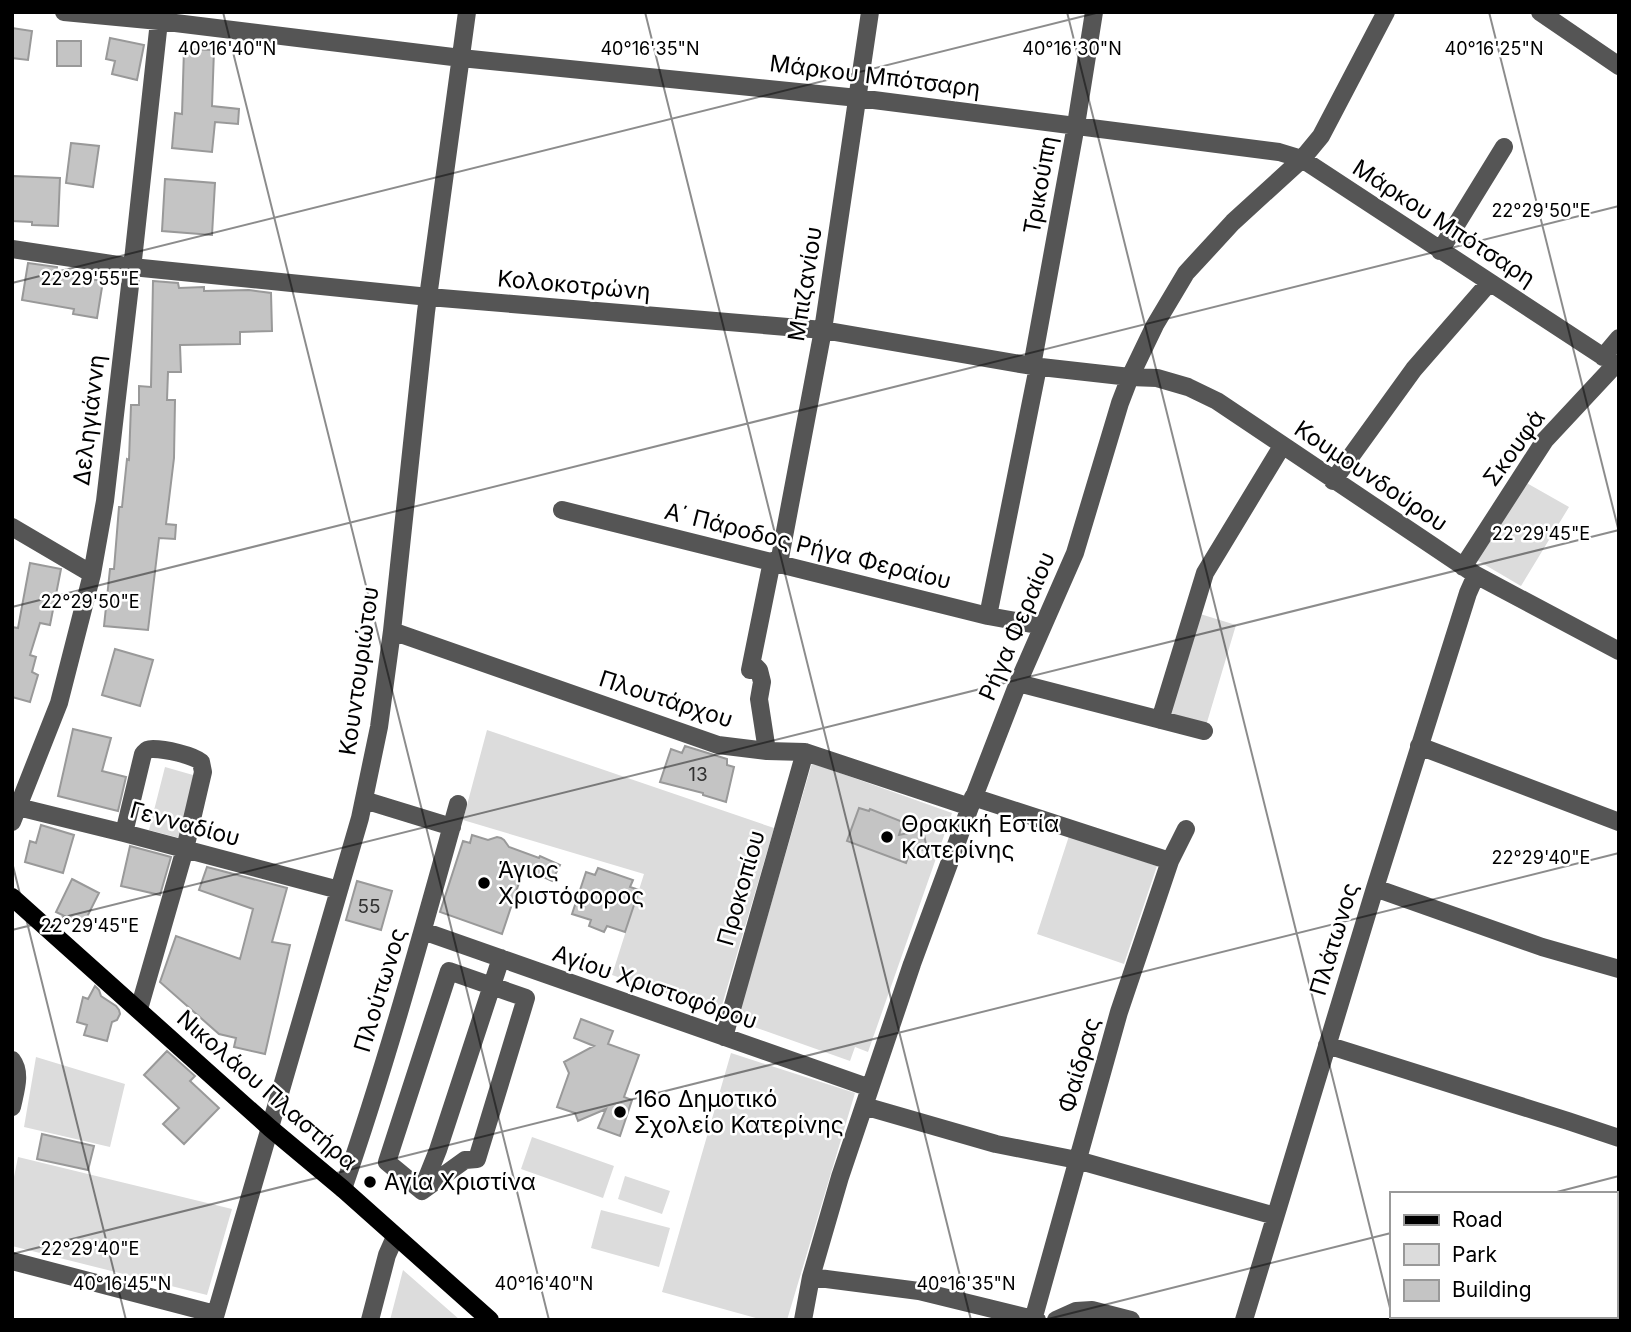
<svg xmlns="http://www.w3.org/2000/svg" width="1631" height="1332" viewBox="0 0 1631 1332" font-family="Inter,sans-serif">
<style>
.green{fill:#dcdcdc}
.building{fill:#c4c4c4;stroke:#999;stroke-width:2}
.lines{fill:none;stroke-linecap:round;stroke-linejoin:round}
.minor{stroke:#555;stroke-width:18}
.major{stroke:#000;stroke-width:18}
.ticks{fill:none;stroke:#000;stroke-width:2;stroke-opacity:0.45}
.poi-dot{fill:#000;stroke:#fff;stroke-width:2.5}
.labels{text-anchor:middle;dominant-baseline:central;stroke-width:5;stroke-linejoin:round;paint-order:stroke}
.number-label{font-size:19px;fill:#313131}
.street-label{font-size:23px;fill:#000;stroke:#fff}
.poi-label{font-size:23px;fill:#000;stroke:#fff;text-anchor:start}
.ticks-label{font-size:18px;text-anchor:middle;fill:#000;stroke:#fff;stroke-width:5;stroke-linejoin:round;paint-order:stroke}
</style>
<rect width="100%" height="100%" fill="#fff"/>
<path class="green" d="M1523 481 1569 507 1521 586 1475 559Z
M1197 613 1236 625 1205 729 1166 718Z
M487 730 774 828 720 1012 612 975 644 874 463 820Z
M812 763 952 813 868 1052 855 1047 850 1061 737 1021Z
M165 767 207 779 191 841 149 830Z
M1069 836 1157 866 1124 964 1037 934Z
M731 1053 855 1093 787 1320H763L662 1292Z
M36 1057 125 1084 110 1147 24 1127Z
M532 1137 614 1166 603 1198 521 1169Z
M18 1157 232 1209 207 1295 12 1246V1187Z
M625 1176 670 1191 662 1214 618 1199Z
M601 1210 670 1228 659 1267 591 1248Z
M403 1270 460 1320H390Z"/>
<path class="building" d="M12 28 32 31 28 60 12 58Z
M110 38 144 45 137 80 112 74 115 61 106 59Z
M57 41H81V66H57Z
M184 49 214 50 212 106 239 109 238 124 215 122 212 152 172 148 175 113 182 114Z
M71 143 99 146 93 187 66 183Z
M13 176 60 178 58 226 32 225V222L12 221Z
M165 179 215 183 212 235 162 231Z
M28 263 57 267 56 274 103 281 97 318 73 314 74 309 22 300Z
M153 281 178 283 179 288 204 287V291L249 290 271 293 272 331 240 332V344L180 345 181 372H168L167 400H175L174 458 166 524 176 525 175 539 159 538 148 630 104 626 110 569H114L119 507H122L127 459 129 460 131 405H139V386L151 387Z
M30 563 61 569 50 625 40 623 30 655 36 657 32 672 38 675 30 702 12 697V627L18 628Z
M115 649 153 660 140 706 102 695Z
M73 729 111 738 102 771 126 777 118 811 58 796Z
M685 746 727 759V765L734 767 726 802 703 795V793L660 782 671 749 682 753Z
M859 808 869 811 870 809 903 822 899 835 923 830 927 849 910 852 906 863 847 841Z
M41 825 74 835 63 873 25 862 30 841 36 843Z
M472 835 488 840 497 837 501 838 504 840 509 847 539 858 540 856 560 865 552 881 524 868 502 934 440 912 463 841 470 843Z
M130 846 171 857 160 895 121 886Z
M207 867 287 888 272 942 290 945 265 1054 234 1047 236 1038 219 1034 160 982 176 936 240 959 253 909 199 890Z
M598 868 633 880 630 887 639 890 625 932 607 926 604 932 589 926 591 920 572 914 586 872 595 875Z
M72 879 99 893 83 925 56 912Z
M357 881 392 891 381 930 346 920Z
M95 986 99 990 101 996 116 1006 119 1010 120 1014 117 1020 112 1022 107 1041 84 1035 87 1025 77 1022 83 997 88 999Z
M581 1019 613 1031 608 1044 639 1055 624 1097 632 1100 620 1136 598 1128 606 1109 578 1121 575 1113 557 1107 569 1073 564 1062 594 1046 574 1038Z
M167 1051 195 1076 190 1081 219 1108 184 1144 163 1124 179 1108 144 1075Z
M42 1134 94 1146 88 1170 37 1159Z"/>
<g class="lines">
<path class="minor" d="M64 12 159 21 461 58 858 98 1279 152 1302 159 1619 367
M1540 12 1619 66
M12 249 132 267 429 297 823 330 1032 366 1130 377 1157 378 1188 387 1217 401 1476 575 1619 651
M1440 251 1504 147
M1603 357 1619 338
M1032 366 1076 125 1094 12
M1333 481 1414 369 1489 283
M562 510 988 616 1043 626
M12 527 92 574
M779 563 823 330 870 12
M1463 567 1545 440 1615 365
M988 616 1038 367
M392 631 718 745 767 751 805 752 970 807
M752 663 759 670 762 682 759 699 767 751
M750 670 772 561
M1018 683 1204 731
M1160 720 1205 573 1282 446
M1419 746 1619 822
M973 797 1170 861
M364 800 452 827
M18 807 124 833 339 890
M12 822 59 703 92 574 105 501 134 251 160 12
M124 833 143 754C147 750 147 749 153 749 165 749 193 755 201 762L203 772 185 849 139 1009
M1375 888 1542 947 1619 969
M423 931 870 1088
M449 971 526 998 477 1159 465 1160 422 1191 387 1162Z
M724 1037 805 752
M1327 1045 1568 1121 1619 1138
M12 1060C22 1073 15 1092 12 1107
M864 1106 996 1144 1077 1160 1275 1216
M343 1189C387 1062 422 933 458 804
M422 1190 438 1150 501 958
M1615 1231 1619 1232
M12 1261 215 1314
M811 1277 919 1291 1037 1320
M214 1320 360 818 379 727 392 631 426 312 467 12
M370 1320 387 1255 395 1237
M803 1320 811 1277 840 1177 912 964 970 807 1018 683 1075 553 1120 403 1130 377 1155 325 1186 273 1233 222 1302 159 1321 136 1386 12
M1033 1320 1119 1012 1170 861 1186 829
M1056 1320 1076 1311 1092 1310 1131 1320
M1244 1320 1375 888 1468 593 1476 575
M1432 1320 1433 1316"/>
<path class="major" d="M12 897 270 1128 343 1189 490 1320"/>
</g>
<path class="ticks" d="M223 12 549 1320M645 12 971 1320M1067 12 1391 1312M1489 12 1619 532M12 283 1100 12M12 607 1619 206M12 862 126 1320M12 930 1619 530M1549 1194 1619 1176M12 1254 1619 853M1392 1316 1393 1320M1044 1320 1391 1233"/>
<g class="poi-dot">
<circle cx="887" cy="837" r="7"/>
<circle cx="484" cy="883" r="7"/>
<circle cx="620" cy="1112" r="7"/>
<circle cx="370" cy="1182" r="7"/>
</g>
<g class="labels">
<g class="number-label">
<text x="698" y="774">13</text>
<text x="369" y="906">55</text>
</g>
<g class="street-label">
<text transform="translate(875 76) rotate(7)">Μάρκου Μπότσαρη</text>
<text transform="translate(1040 185) rotate(-80)">Τρικούπη</text>
<text transform="translate(1444 223) rotate(33)">Μάρκου Μπότσαρη</text>
<text transform="translate(805 284) rotate(-81)">Μπιζανίου</text>
<text transform="translate(574 285) rotate(5)">Κολοκοτρώνη</text>
<text transform="translate(89 420) rotate(-83)">Δεληγιάννη</text>
<text transform="translate(1514 448) rotate(-54)">Σκουφά</text>
<text transform="translate(1371 476) rotate(34)">Κουμουνδούρου</text>
<text transform="translate(808 546) rotate(14)">Α΄ Πάροδος Ρήγα Φεραίου</text>
<text transform="translate(1017 626) rotate(-67)">Ρήγα Φεραίου</text>
<text transform="translate(359 671) rotate(-82)">Κουντουριώτου</text>
<text transform="translate(666 699) rotate(18)">Πλουτάρχου</text>
<text transform="translate(185 824) rotate(15)">Γενναδίου</text>
<text transform="translate(741 888) rotate(-74)">Προκοπίου</text>
<text transform="translate(1334 939) rotate(-73)">Πλάτωνος</text>
<text transform="translate(655 987) rotate(19)">Αγίου Χριστοφόρου</text>
<text transform="translate(380 990) rotate(-73)">Πλούτωνος</text>
<text transform="translate(1079 1065) rotate(-74)">Φαίδρας</text>
<text transform="translate(267 1090) rotate(41)">Νικολάου Πλαστήρα</text>
</g>
<g class="poi-label">
<text x="901" y="824">Θρακική Εστία<tspan x="901" dy="26">Κατερίνης</tspan></text>
<text x="498" y="870">Άγιος<tspan x="498" dy="26">Χριστόφορος</tspan></text>
<text x="634" y="1099">16ο Δημοτικό<tspan x="634" dy="26">Σχολείο Κατερίνης</tspan></text>
<text x="384" y="1182">Αγία Χριστίνα</text>
</g>
</g>
<g class="ticks-label">
<text x="227" y="55">40°16'40"N</text>
<text x="650" y="55">40°16'35"N</text>
<text x="1072" y="55">40°16'30"N</text>
<text x="1494" y="55">40°16'25"N</text>
<text x="1541" y="217">22°29'50"E</text>
<text x="90" y="285">22°29'55"E</text>
<text x="1541" y="540">22°29'45"E</text>
<text x="90" y="608">22°29'50"E</text>
<text x="1541" y="864">22°29'40"E</text>
<text x="90" y="932">22°29'45"E</text>
<text x="90" y="1255">22°29'40"E</text>
<text x="122" y="1290">40°16'45"N</text>
<text x="544" y="1290">40°16'40"N</text>
<text x="966" y="1290">40°16'35"N</text>
</g>
<rect width="1631" height="1332" fill="none" stroke="#000000" stroke-width="28"/>
<rect x="1390" y="1192" width="228" height="126" fill="#ffffff" stroke="#999999" stroke-width="2"/>
<rect x="1404" y="1215" width="35" height="10" fill="#000000" stroke="#999999" stroke-width="2"/>
<text x="1452" y="1227" font-size="21" fill="#000000">Road</text>
<rect x="1404" y="1244" width="35" height="21" fill="#dcdcdc" stroke="#999999" stroke-width="2"/>
<text x="1452" y="1262" font-size="21" fill="#000000">Park</text>
<rect x="1404" y="1280" width="35" height="21" fill="#c4c4c4" stroke="#999999" stroke-width="2"/>
<text x="1452" y="1297" font-size="21" fill="#000000">Building</text>
</svg>
